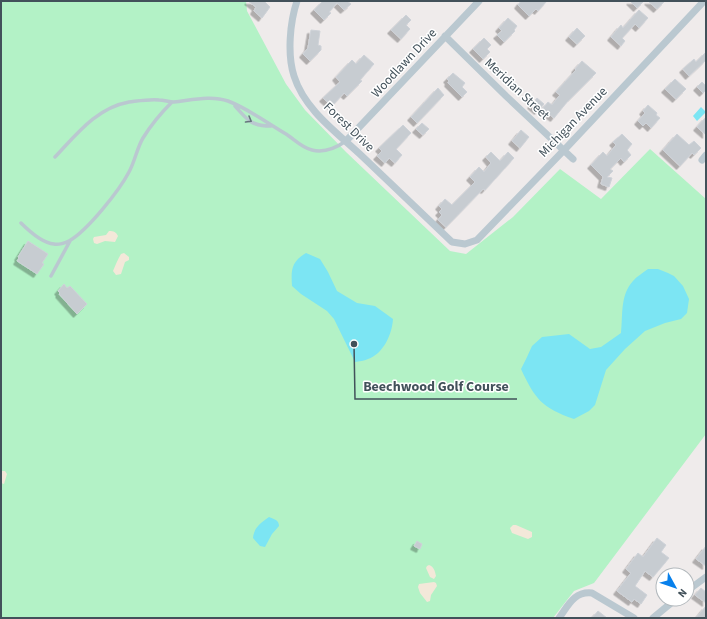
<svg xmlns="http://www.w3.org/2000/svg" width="707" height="619" viewBox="0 0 707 619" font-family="'Source Sans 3',sans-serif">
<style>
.green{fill:#b3f2c6}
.sand{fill:#f3e8d9}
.water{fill:#7ce5f3}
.building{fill:#c7ccd1;stroke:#ced2d8;filter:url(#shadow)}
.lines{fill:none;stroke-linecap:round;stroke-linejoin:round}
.service{stroke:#bac8d0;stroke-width:3.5}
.minor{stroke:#bac8d0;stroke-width:7}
.oneway{stroke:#66757d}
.labels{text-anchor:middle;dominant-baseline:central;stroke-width:3;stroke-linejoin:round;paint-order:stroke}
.street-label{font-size:13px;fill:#42515a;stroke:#fff}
.leader{fill:none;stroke:#42515a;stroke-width:1.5}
.callout-dot{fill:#42515a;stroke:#fff;stroke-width:1.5}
.callout-label{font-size:14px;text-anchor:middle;font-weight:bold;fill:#42515a;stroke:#fff;stroke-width:3;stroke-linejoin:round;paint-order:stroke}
</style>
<defs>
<filter id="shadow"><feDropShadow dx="-3.5" dy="3.5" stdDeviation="0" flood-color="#0004"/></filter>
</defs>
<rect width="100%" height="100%" fill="#efebeb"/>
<path class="green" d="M1 1H246L247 11 286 84 305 110 346 152 450 251 466 254 513 217 560 169 601 199 650 149 706 199V434L594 583 574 591 553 618H1Z"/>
<path class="sand" d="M109 231C114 231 116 232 118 236L115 242 105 241 97 244 94 243 93 239 94 237 106 235Z
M124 253 129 257V260L125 262 121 274 116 275 113 271C115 266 118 259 121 254Z
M1 471H5L7 474 4 484 1 483Z
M513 525H516L532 532V537L528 539 512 533 510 528Z
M429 565C434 567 435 571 436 576L434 579 430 577 426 568 427 566Z
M434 582 436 583 437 586 431 595 430 601 427 602 420 593 418 587 419 584Z"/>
<path class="water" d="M701 107 706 112 697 121 693 116Z
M306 253 320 259 328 272 337 291 357 303 375 306 393 319C392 335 383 354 368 359 364 361 359 361 355 362L334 319 327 311 301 294 292 286C291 270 291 262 306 253Z
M648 269H658L668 273 674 276 683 286 689 299 687 313 681 319 665 323 645 331 625 349 606 370 595 405 589 411 574 419C542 408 535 399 521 369L527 357 532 346 542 337 569 334 590 349 601 347 621 333C623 315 620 295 633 281 637 276 643 273 648 269Z
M269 517C274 519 279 520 279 526L272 534 265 547 260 546 253 538C254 527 261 523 269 517Z"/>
<path class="building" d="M248 1H264L270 7 262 18 254 11 256 7Z
M323 1H347L351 4 344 10 337 3 329 12 331 13 324 20 314 10Z
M521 1H547L538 11 536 9 529 16 518 5Z
M630 1H644L637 8Z
M648 1H665L657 9Z
M639 10 648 18 639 28 635 24 622 38 625 41 621 46 611 37 621 25 623 28Z
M406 15 411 20 406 25 410 29 401 39 391 30Z
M508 18 517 26 514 30 515 31 504 42 497 35 502 31 499 28Z
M577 28 585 36 577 44 569 37Z
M311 30 320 31 318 45 321 46V50L310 61 303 54 308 48Z
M484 38 491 45 487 49 490 52 483 59 473 49Z
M706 52V60L689 76 683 69 694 59 696 62Z
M364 55 374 64 360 80 362 81 347 96 344 93 332 106 323 98 340 82 336 77 352 60 356 64Z
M582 61 596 73 567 102 554 118 542 109 548 102 552 105 560 95 556 92 576 70 575 69Z
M453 73 465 83 462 87 467 92 462 97 448 83 449 81 447 79Z
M675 79 686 89 676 99 665 89Z
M702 82 706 86V90L703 93 697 87Z
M438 88 444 95 417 123 411 117Z
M537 98 544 104 538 111 531 105Z
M648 105 657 113 656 115 660 118 651 128 646 123 643 126 638 121 645 113 643 111Z
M706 117V135L697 127Z
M422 123 429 129 423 135 416 129Z
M403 125 411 133 396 149 402 155 395 163 389 158 385 163 377 156 382 151 379 148Z
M521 130 529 137 520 148 512 141Z
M622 134 632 144 627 150 631 155 624 162 621 158 610 169 613 171 607 177 612 178 609 187 601 184 603 177 591 165 603 152 607 156 616 145 613 142Z
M677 134 689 145 694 141 701 148 694 155 692 153 680 166 663 150Z
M491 152 500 161 508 152 514 158 485 190 483 189 446 227 438 220 442 215 439 212 442 209 439 206 445 199 452 205 475 182 470 177 479 167 484 172 491 163 486 157Z
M28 241 48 254 42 263 44 264 37 274 17 261 19 258 18 257Z
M64 284 67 288 70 286 87 304 77 314 59 294 60 293 58 291Z
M657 538 666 545 661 552 669 558 653 577 645 571 635 586 647 595 641 604 634 599 632 602 617 591 631 573 626 569 638 553 643 557Z
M417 541 422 544 420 549 414 546Z
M706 546V566L696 559Z
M701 588 706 592V603L695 595Z
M706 606V618H696Z
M598 611 607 618H592Z"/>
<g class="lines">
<path class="service" d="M235 106C247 119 250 126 271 126
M55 157C76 135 96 108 129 102 138 101 150 99 159 100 164 100 169 102 174 102 192 100 211 95 228 101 249 109 267 123 286 134 294 139 302 148 312 150 324 153 336 148 346 141
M21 223C29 231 42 243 54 244 58 245 66 243 69 241 87 231 119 191 129 172 135 161 137 148 143 138 151 125 161 113 172 102
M51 276 70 241"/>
<path class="minor" d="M297 1C290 22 287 54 294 76 305 111 339 134 364 158 393 186 423 214 452 242L465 244 477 240 567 147 704 1
M445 36 506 96 573 159
M346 141 479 1
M702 160 706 155
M687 591 706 577
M559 618C568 606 574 591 592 593L634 618
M653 618 676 599"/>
</g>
<defs><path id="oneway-chevron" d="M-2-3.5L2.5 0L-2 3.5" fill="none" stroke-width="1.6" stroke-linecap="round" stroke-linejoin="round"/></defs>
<use class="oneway" href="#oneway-chevron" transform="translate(249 120) rotate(30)"/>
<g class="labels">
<g class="street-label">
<text transform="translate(404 63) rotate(-47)">Woodlawn Drive</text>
<text transform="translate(517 89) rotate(43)">Meridian Street</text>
<text transform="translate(573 122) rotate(-46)">Michigan Avenue</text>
<text transform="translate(349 127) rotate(44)">Forest Drive</text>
</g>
</g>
<path class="leader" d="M354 344L355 399H517"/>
<circle class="callout-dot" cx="354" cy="344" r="4"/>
<g class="callout-label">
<text x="436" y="391">Beechwood Golf Course</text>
</g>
<rect width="707" height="619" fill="none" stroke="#42515a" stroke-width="4"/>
<g transform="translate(675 587) rotate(130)"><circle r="19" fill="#ffffff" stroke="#b3b9bd"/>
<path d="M0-3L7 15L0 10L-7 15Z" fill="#0880eb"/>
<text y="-6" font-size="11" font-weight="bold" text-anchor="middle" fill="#42515a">N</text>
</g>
</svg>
